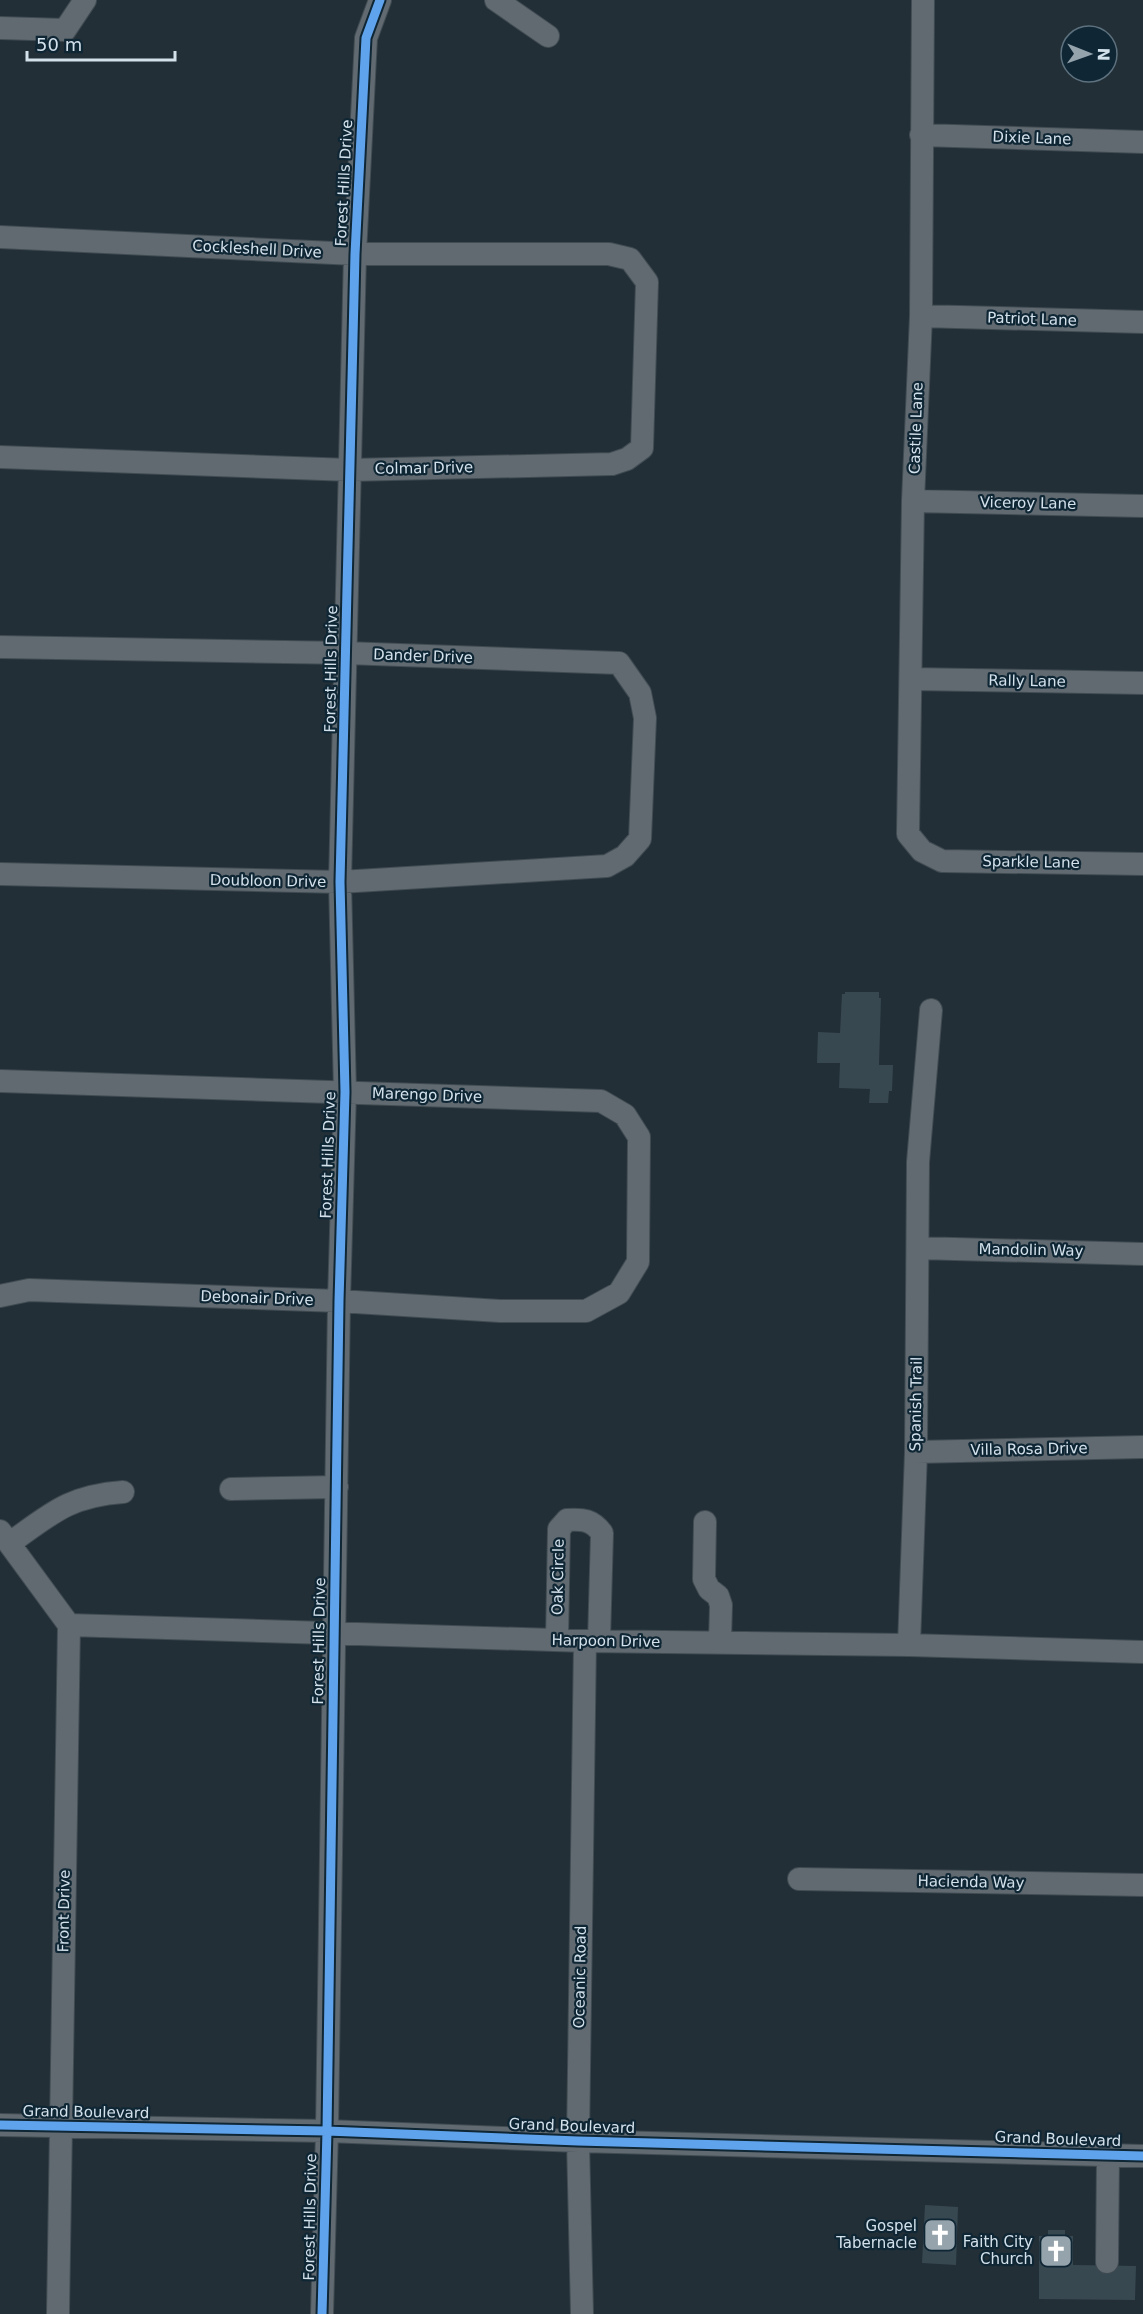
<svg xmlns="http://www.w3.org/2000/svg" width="1143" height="2314" viewBox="0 0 1143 2314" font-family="'DejaVu Sans',sans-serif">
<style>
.building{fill:#384851}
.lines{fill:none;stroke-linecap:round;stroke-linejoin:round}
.minor-casing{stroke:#404b52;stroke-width:24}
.minor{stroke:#606a70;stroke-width:22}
.cycleway-casing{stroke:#0f2635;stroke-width:13}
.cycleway{stroke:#60a3ed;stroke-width:9}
.labels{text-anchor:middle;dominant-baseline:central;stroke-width:4.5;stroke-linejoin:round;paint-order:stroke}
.street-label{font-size:15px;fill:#d3e1eb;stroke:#0f2635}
.poi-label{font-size:15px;fill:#d3e1eb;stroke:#0f2635;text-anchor:end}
</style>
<rect width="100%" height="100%" fill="#222f37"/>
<path class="building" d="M845 992H879V998H881L879 1065H893L892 1091H889L888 1103H869L870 1089 839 1088 840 1063H817L818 1032 840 1033 842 994H845Z
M925 2205 958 2207 956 2265 922 2263Z
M1048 2230H1065V2236H1073V2265L1136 2266 1135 2300 1039 2299V2236H1048Z"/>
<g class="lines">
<defs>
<path id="minor" d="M496 0 548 36
M923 0 921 316 913 501 908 834 922 851 942 861 1143 864
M0 28 65 30 85 0
M921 135 1143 142
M0 237 355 254H609L630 259 647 282 642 448 627 459 612 464 350 470 0 457
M921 316 1143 322
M913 501 1143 506
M0 647 346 653 619 663 640 693 645 718 640 839 625 856 607 866 340 882 0 874
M911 679 1143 683
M0 1081 601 1101 625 1115 639 1137 638 1262 619 1293 586 1311H500L339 1301 29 1290 0 1296
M918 1248 1143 1254
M916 1452 1143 1447
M231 1489 337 1487
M705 1522 704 1579 709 1589 718 1596 721 1605 720 1642
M0 1531 69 1625 58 2314
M10 1543C52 1513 69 1496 123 1492
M69 1625 585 1641 909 1645 1143 1652
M557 1640 559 1529 567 1520C584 1519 592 1520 602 1533L599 1641
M909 1645 916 1452 918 1162 931 1010
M799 1879 1143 1885
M0 2125 327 2131 578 2141 1143 2156
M1107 2262 1108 2155
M322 2314 327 2131 339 1301 345 1092 340 882 355 254 366 38 380 0
M582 2314 578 2141 585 1641"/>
</defs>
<use href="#minor" class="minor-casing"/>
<use href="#minor" class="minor"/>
<defs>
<path id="cycleway" d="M0 2125 327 2131 578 2141 1143 2156
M322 2314 327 2131 339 1301 345 1092 340 882 355 254 366 38 380 0"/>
</defs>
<use href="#cycleway" class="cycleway-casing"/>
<use href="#cycleway" class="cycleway"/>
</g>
<defs>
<symbol id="church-square" viewBox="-11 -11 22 22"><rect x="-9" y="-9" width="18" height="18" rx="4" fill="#95a3ac" stroke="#0f2635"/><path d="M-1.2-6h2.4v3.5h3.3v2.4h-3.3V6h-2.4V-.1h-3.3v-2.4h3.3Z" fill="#fff"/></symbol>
</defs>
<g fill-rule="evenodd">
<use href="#church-square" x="921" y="2216" width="38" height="38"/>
<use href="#church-square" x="1037" y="2232" width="38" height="38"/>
</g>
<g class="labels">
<g class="street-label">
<text transform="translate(1032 138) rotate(2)">Dixie Lane</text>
<text transform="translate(344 183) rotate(-87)">Forest Hills Drive</text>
<text transform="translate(257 249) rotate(3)">Cockleshell Drive</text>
<text transform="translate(1032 319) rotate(2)">Patriot Lane</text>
<text transform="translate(916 428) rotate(-88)">Castile Lane</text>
<text transform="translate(424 468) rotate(-1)">Colmar Drive</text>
<text transform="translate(1028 503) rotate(1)">Viceroy Lane</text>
<text transform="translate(423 656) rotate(2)">Dander Drive</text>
<text transform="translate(331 669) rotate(-89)">Forest Hills Drive</text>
<text transform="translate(1027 681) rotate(1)">Rally Lane</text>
<text transform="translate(1031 862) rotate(1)">Sparkle Lane</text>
<text transform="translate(268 881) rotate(1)">Doubloon Drive</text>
<text transform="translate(427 1095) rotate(2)">Marengo Drive</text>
<text transform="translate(328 1155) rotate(-88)">Forest Hills Drive</text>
<text transform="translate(1031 1250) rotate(1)">Mandolin Way</text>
<text transform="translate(257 1298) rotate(2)">Debonair Drive</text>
<text transform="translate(916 1404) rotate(-89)">Spanish Trail</text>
<text transform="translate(1029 1449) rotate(-1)">Villa Rosa Drive</text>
<text transform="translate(558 1577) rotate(-89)">Oak Circle</text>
<text transform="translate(319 1641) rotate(-89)">Forest Hills Drive</text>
<text transform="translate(606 1641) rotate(1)">Harpoon Drive</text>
<text transform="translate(971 1882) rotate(1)">Hacienda Way</text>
<text transform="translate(64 1911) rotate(-89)">Front Drive</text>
<text transform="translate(580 1977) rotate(-89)">Oceanic Road</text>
<text transform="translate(86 2112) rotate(1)">Grand Boulevard</text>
<text transform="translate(572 2126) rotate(2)">Grand Boulevard</text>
<text transform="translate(1058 2139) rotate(2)">Grand Boulevard</text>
<text transform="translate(310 2217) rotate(-89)">Forest Hills Drive</text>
</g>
<g class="poi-label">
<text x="917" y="2226">Gospel<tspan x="917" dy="17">Tabernacle</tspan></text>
<text x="1033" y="2242">Faith City<tspan x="1033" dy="17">Church</tspan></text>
</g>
</g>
<g transform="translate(1089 54) rotate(91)"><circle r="28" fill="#0f2635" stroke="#5d717e" stroke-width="1.5"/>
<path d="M0-4.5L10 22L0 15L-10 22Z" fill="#95a3ac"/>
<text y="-9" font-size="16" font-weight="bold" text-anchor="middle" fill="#d3e1eb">N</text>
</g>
<path d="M27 51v9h148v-9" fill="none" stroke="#d3e1eb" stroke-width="3"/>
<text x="36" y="51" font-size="18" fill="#d3e1eb" stroke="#0f2635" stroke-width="4.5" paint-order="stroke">50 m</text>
</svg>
